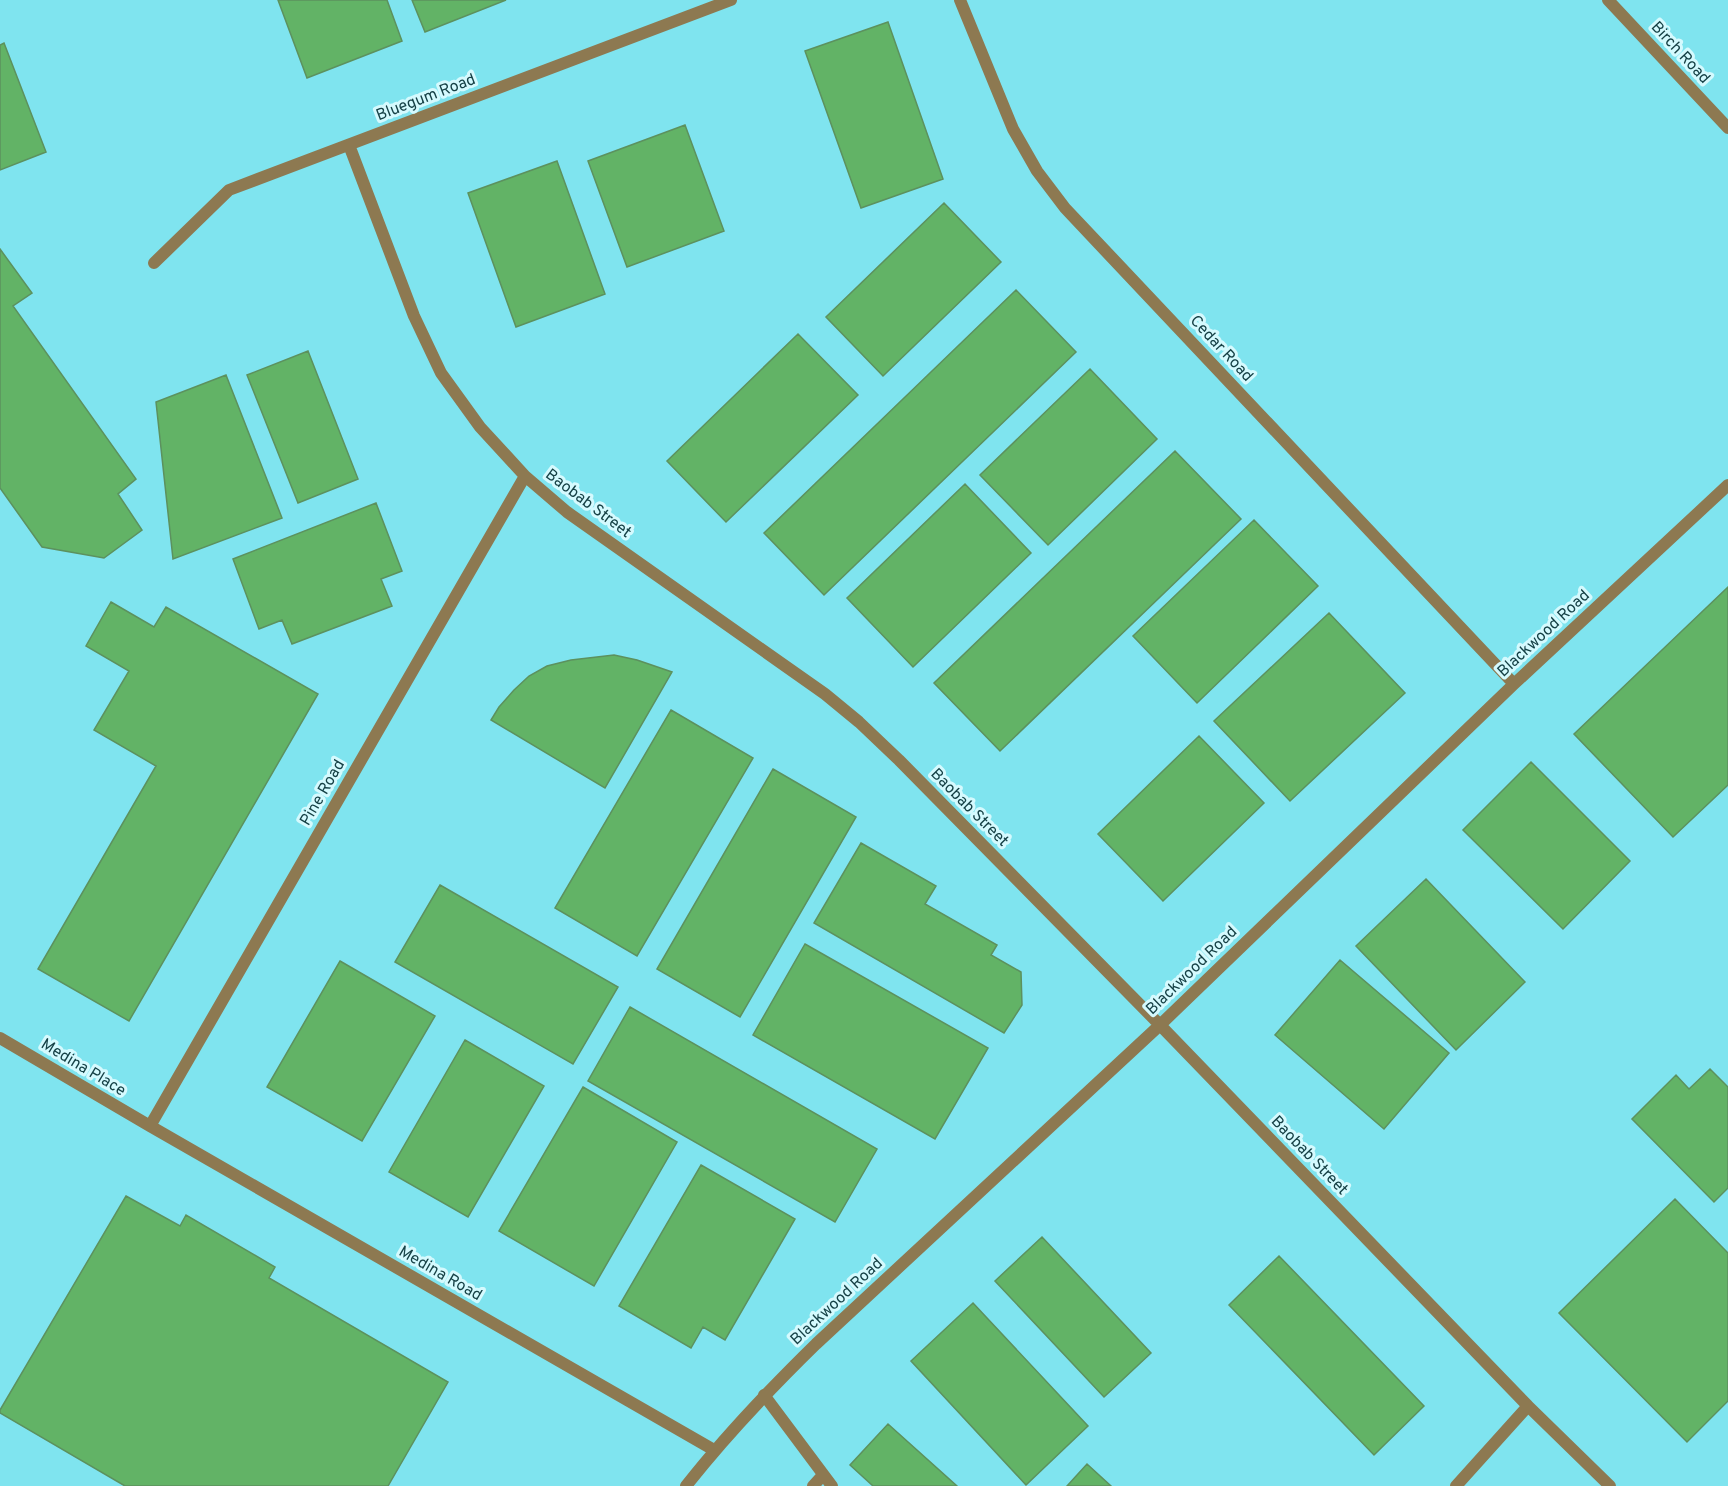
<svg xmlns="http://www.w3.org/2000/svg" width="1728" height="1486" viewBox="0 0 1728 1486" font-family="Overpass,sans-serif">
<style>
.building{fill:#62b366;stroke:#5c915e;stroke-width:1.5}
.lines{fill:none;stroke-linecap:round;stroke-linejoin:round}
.service{stroke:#8d7951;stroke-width:12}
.minor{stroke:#8d7951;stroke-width:12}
.labels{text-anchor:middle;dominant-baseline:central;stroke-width:6;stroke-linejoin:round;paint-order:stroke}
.street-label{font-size:16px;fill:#164146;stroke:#d5fafe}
</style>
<rect width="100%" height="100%" fill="#7fe4ef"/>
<path class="building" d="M278 0H387L402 41 307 78Z
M412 0H506L425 32Z
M888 22 943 179 861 208 805 51Z
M4 43 46 152 0 170V45Z
M685 125 724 231 627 267 588 161Z
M557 161 605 294 516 327 468 193Z
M944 203 1001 262 883 376 826 317Z
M0 249 32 293 13 306 136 479 118 494 142 530 104 558 42 547 0 488Z
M1016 290 1076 352 824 595 764 533Z
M798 334 858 395 726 522 667 461Z
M308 351 358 479 298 503 247 375Z
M1090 369 1157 439 1048 545 980 475Z
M226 375 282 518 173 559 156 402Z
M1175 451 1241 519 1000 751 934 683Z
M965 484 1031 553 913 667 847 598Z
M376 503 402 571 381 579 392 606 292 644 282 620 259 629 233 559Z
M1254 520 1318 586 1197 703 1133 636Z
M1728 587V785L1673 837 1574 734Z
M111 602 154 627 166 607 318 694 129 1021 38 969 156 766 94 730 129 671 86 646Z
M1329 613 1405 693 1290 801 1214 721Z
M614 655 637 660 672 672 605 788 491 720 499 707 514 690 529 676 547 666 571 660Z
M671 710 753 758 637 956 555 908Z
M1199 736 1264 803 1163 901 1098 834Z
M1531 762 1630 861 1563 929 1463 830Z
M773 769 856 817 740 1017 657 969Z
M861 843 936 886 925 904 997 945 991 955 1021 972 1022 1005 1004 1033 814 923Z
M1426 879 1525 982 1456 1050 1356 946Z
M440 885 618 987 573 1064 395 962Z
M805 944 988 1048 935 1139 753 1035Z
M1340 960 1449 1053 1384 1129 1275 1035Z
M340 961 435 1016 362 1141 267 1087Z
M630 1007 877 1149 835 1222 588 1081Z
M465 1040 544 1086 468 1217 389 1172Z
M1710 1069 1728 1087V1188L1714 1202 1632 1119 1676 1075 1689 1089Z
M583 1087 677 1142 594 1286 499 1231Z
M701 1165 795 1219 725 1340 703 1327 691 1348 619 1306Z
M126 1196 180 1226 186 1215 275 1267 269 1278 448 1382 388 1486H125L0 1413V1410Z
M1675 1199 1728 1253V1401L1687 1442 1559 1313Z
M1042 1237 1151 1353 1104 1397 995 1281Z
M1279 1256 1424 1406 1374 1455 1229 1305Z
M973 1303 1088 1426 1026 1485 911 1361Z
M888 1424 957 1486H873L850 1465Z
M1087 1464 1111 1486H1067Z"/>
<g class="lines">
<path class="service" d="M764 1395 832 1486
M813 1486 823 1475"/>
<path class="minor" d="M960 0 1013 129 1037 171 1065 208 1514 684
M1608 0 1728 128
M349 145 414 316 441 373 480 427 525 476 567 512 825 694 859 722 899 760 1160 1025 1528 1406 1610 1486
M154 263 229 190 731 0
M0 1038 150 1126 714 1450
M150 1126 525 476
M686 1486C726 1435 770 1389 816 1344L1160 1025 1514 684 1728 485
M1456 1486 1528 1406"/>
</g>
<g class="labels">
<g class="street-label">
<text transform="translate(1680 53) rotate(47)">Birch Road</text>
<text transform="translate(426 98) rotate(-21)">Bluegum Road</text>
<text transform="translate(1221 349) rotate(47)">Cedar Road</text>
<text transform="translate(588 504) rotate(37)">Baobab Street</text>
<text transform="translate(1544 634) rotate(-43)">Blackwood Road</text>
<text transform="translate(323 793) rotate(-60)">Pine Road</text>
<text transform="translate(969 808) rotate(45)">Baobab Street</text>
<text transform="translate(1192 971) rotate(-44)">Blackwood Road</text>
<text transform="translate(83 1068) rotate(31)">Medina Place</text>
<text transform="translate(1309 1156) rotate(46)">Baobab Street</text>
<text transform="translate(440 1274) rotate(30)">Medina Road</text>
<text transform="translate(837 1302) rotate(-43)">Blackwood Road</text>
</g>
</g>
</svg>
